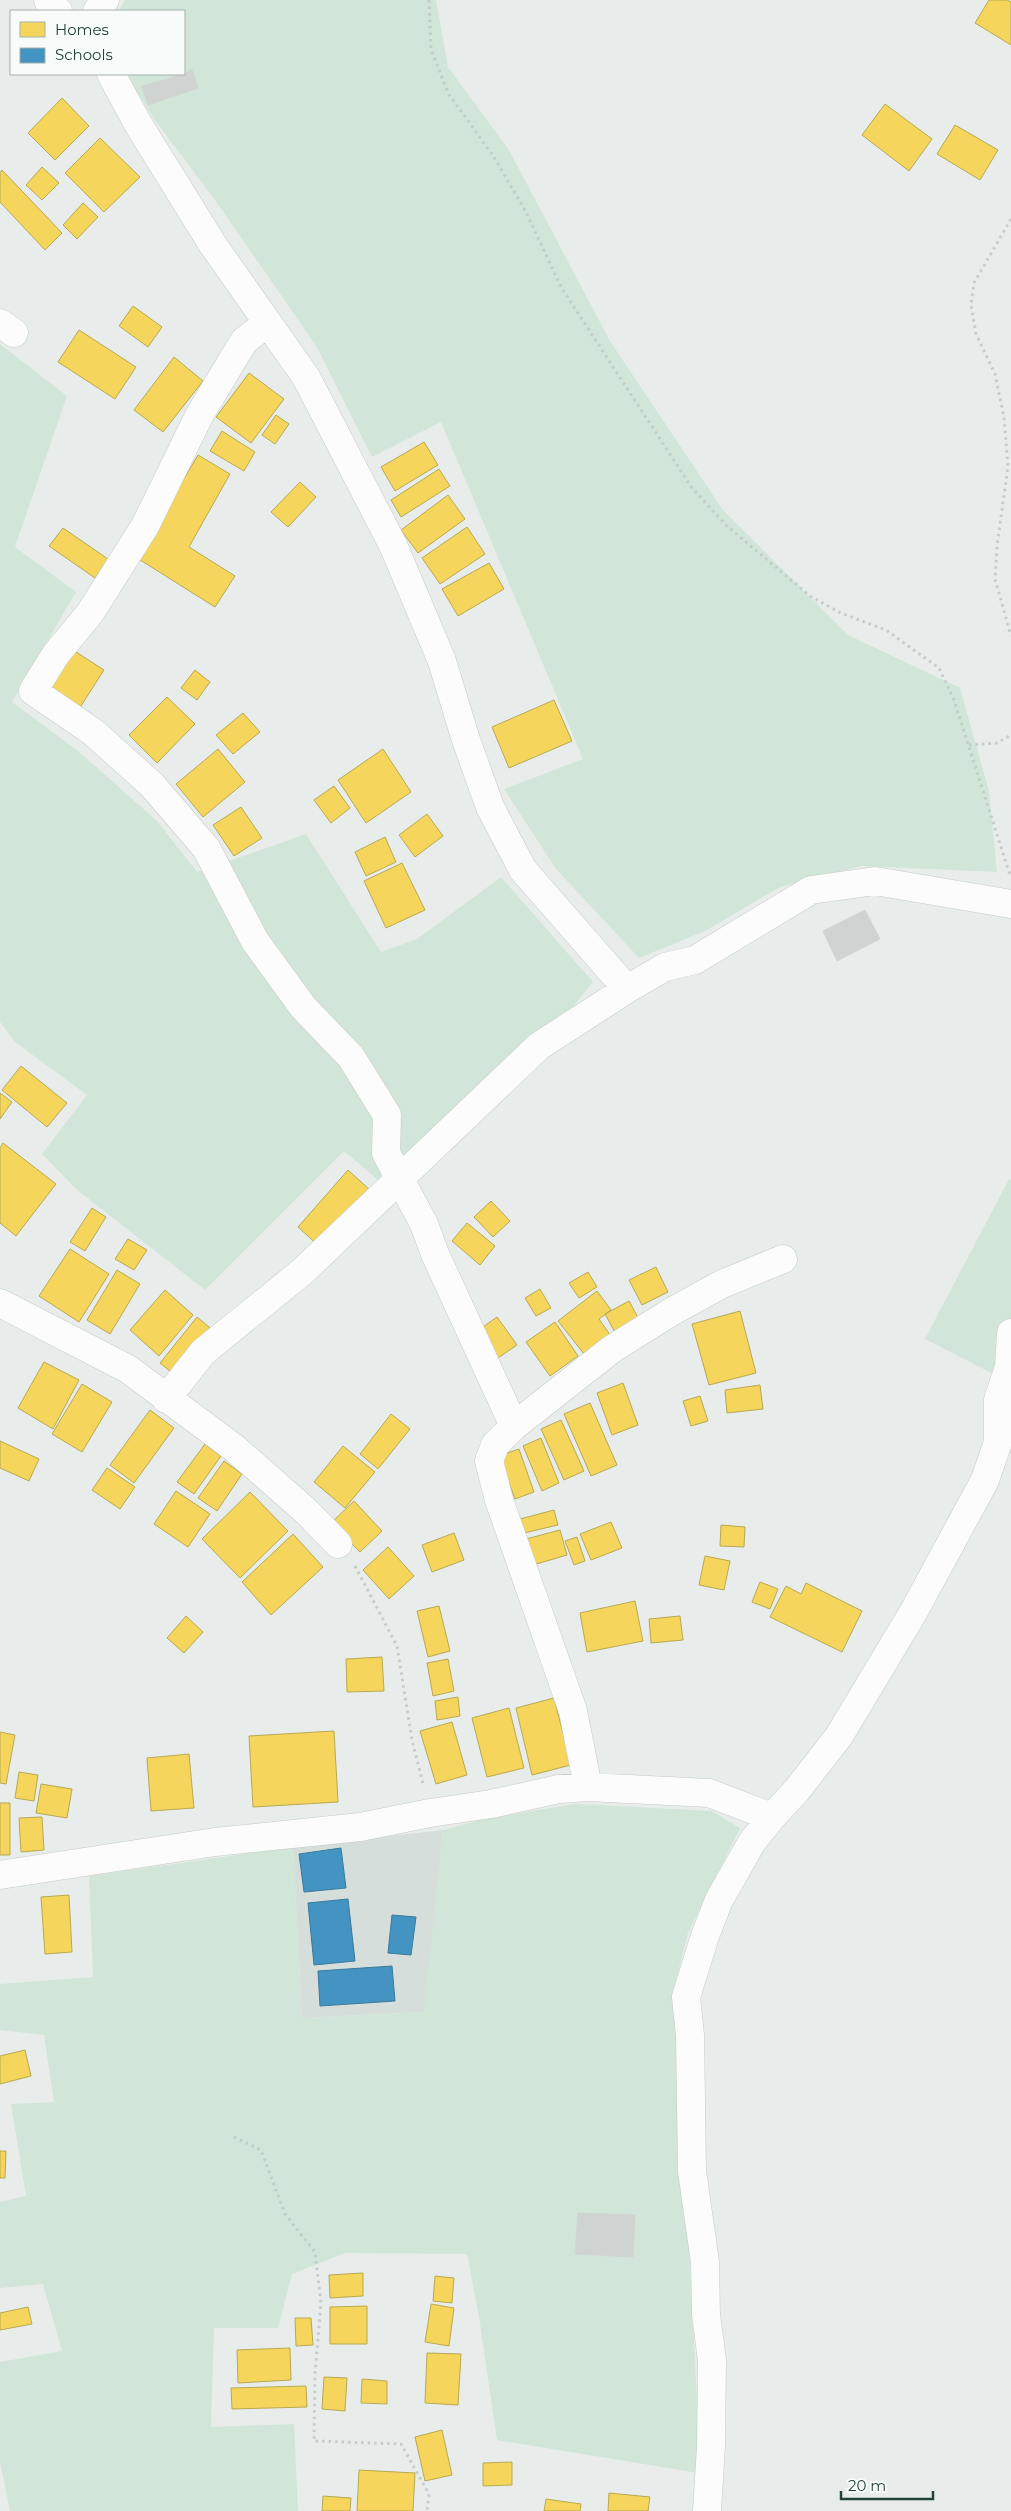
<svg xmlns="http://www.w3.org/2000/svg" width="1011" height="2511" viewBox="0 0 1011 2511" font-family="Montserrat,sans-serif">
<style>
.built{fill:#d6dedb}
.green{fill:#d1e6d8}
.homes{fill:#f6d55c;stroke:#b7a952}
.schools{fill:#4393c3;stroke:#3a7b9a}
.building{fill:#cfd4d2;stroke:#d1d6d4}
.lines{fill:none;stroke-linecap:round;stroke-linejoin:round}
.street-casing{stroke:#c5cac8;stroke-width:29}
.path{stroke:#c3ccca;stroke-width:3;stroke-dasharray:2.5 4;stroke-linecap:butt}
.street{stroke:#fcfcfc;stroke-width:28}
</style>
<rect width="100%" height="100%" fill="#e8edeb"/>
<path class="built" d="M443 1830 425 2012 302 2018 293 1847Z"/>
<path class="green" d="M125 0H436L448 67 509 150 610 341 723 510 848 635 960 688 989 791 997 872 862 866 780 887 705 931 639 958 556 869 504 789 583 759 441 422 372 457 317 347 215 200 154 119 126 74H184V11H119Z
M0 344 67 396 15 547 76 592 12 702 78 751 157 821 197 872 306 834 381 952 417 939 501 877 593 982 533 1057 391 1191 344 1151 205 1290 76 1189 42 1154 87 1095 15 1042 0 1022Z
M1009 1179 1011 1180V1383L925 1339Z
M576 1804 712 1811 740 1828 688 1933 673 1993 680 2076 692 2306 698 2419V2473L497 2440 479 2317 467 2254 345 2253 292 2274 278 2328H214L211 2427 294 2424 298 2511H10L0 2462V2362L62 2351 43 2284 0 2288V2202L26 2196 11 2104 54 2102 44 2035 0 2030V1984L93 1977 89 1876 293 1847 302 2018 424 2012 443 1830 488 1818Z"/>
<path class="homes" d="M989 0H1007L1011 2V45L975 23Z
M62 98 89 126 55 160 28 133Z
M885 104 932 139 909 171 862 135Z
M955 125 998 150 980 180 937 154Z
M100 138 140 177 104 212 65 173Z
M42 167 59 183 42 200 26 185Z
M2 170 62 233 45 250 0 202V173Z
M83 203 98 217 77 239 63 225Z
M133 306 162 327 148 347 119 326Z
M79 330 136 367 115 399 58 362Z
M174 357 203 381 163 432 134 410Z
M249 373 284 399 251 443 216 417Z
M276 415 289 424 275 444 262 435Z
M222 431 255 452 244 471 210 451Z
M424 442 438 465 395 491 381 467Z
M198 455 230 474 189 547 235 576 215 607 137 558Z
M439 469 450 486 401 517 391 500Z
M300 482 316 497 288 527 271 512Z
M448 495 465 519 418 553 401 530Z
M467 527 485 554 440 584 422 558Z
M63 528 108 559 95 578 49 546Z
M489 563 504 589 458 616 442 589Z
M73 650 104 670 79 709 48 690Z
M195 670 210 682 197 700 181 688Z
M167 697 195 724 157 763 129 735Z
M554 700 572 741 509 768 492 727Z
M243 713 260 732 233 754 216 735Z
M218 749 245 782 203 817 176 784Z
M383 749 411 792 366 823 338 780Z
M334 786 350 808 331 823 314 800Z
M241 807 262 838 234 856 213 825Z
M427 814 443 836 415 857 399 835Z
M385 837 396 862 366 876 355 852Z
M402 863 425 910 386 928 364 881Z
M21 1066 67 1103 47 1127 2 1090Z
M0 1093 12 1102 0 1119Z
M3 1143 56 1184 16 1236 0 1223V1148Z
M348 1170 371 1191 321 1248 298 1227Z
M491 1201 510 1221 493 1237 474 1217Z
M92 1208 106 1217 85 1251 70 1242Z
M467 1223 495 1246 480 1265 452 1241Z
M128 1239 147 1250 134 1270 115 1259Z
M70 1249 109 1274 79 1322 39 1296Z
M656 1267 668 1292 642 1305 629 1280Z
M117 1270 140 1284 110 1334 87 1320Z
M588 1272 597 1287 579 1298 569 1283Z
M540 1289 551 1308 536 1316 525 1298Z
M165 1290 193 1315 159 1356 130 1330Z
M597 1291 611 1310 599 1319 613 1339 588 1359 558 1321Z
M629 1301 641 1323 617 1336 605 1314Z
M740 1311 756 1373 709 1385 692 1324Z
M197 1317 214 1331 177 1377 160 1363Z
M497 1317 517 1345 495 1360 476 1332Z
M555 1322 578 1356 550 1376 526 1342Z
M44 1362 79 1380 53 1429 18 1408Z
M623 1383 638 1425 612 1435 597 1393Z
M82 1384 112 1402 82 1452 52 1434Z
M760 1385 763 1409 727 1413 725 1390Z
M700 1396 708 1421 691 1426 683 1401Z
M590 1403 617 1465 591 1476 564 1414Z
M150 1410 174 1428 134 1483 110 1465Z
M391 1414 410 1429 378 1469 360 1454Z
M561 1420 584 1471 564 1480 541 1429Z
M541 1438 559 1483 542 1491 523 1446Z
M0 1441 39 1459 29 1481 0 1468Z
M205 1444 221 1456 194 1494 177 1482Z
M343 1446 375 1472 345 1508 314 1482Z
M519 1449 534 1492 515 1499 499 1456Z
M224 1461 242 1474 217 1511 198 1498Z
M107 1468 135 1487 120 1509 92 1490Z
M176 1491 210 1514 188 1547 154 1524Z
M250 1492 288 1531 240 1578 202 1539Z
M354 1501 382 1531 360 1552 331 1523Z
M554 1510 558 1525 524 1533 520 1519Z
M611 1522 622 1548 591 1560 580 1534Z
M721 1525 745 1527 744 1547 720 1546Z
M560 1530 567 1555 533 1565 526 1539Z
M454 1533 464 1560 432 1572 422 1545Z
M293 1534 323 1567 271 1615 242 1582Z
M577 1537 585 1561 574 1565 565 1541Z
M388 1547 414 1576 389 1599 363 1570Z
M705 1556 730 1561 724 1590 699 1585Z
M760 1582 778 1589 770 1609 752 1602Z
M806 1583 862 1611 842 1652 770 1617 786 1586 801 1594Z
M635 1601 643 1641 587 1652 580 1613Z
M439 1606 450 1651 428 1657 417 1611Z
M186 1616 203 1632 184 1653 167 1638Z
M680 1616 683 1640 651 1643 649 1619Z
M382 1657 384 1691 347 1692 346 1659Z
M448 1659 454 1691 433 1696 427 1663Z
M458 1697 460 1716 437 1720 435 1701Z
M554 1698 571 1765 532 1775 516 1708Z
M509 1708 524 1768 487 1777 472 1718Z
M452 1722 467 1775 436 1784 420 1731Z
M334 1731 338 1802 253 1807 249 1736Z
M0 1732 15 1735 6 1784 0 1783Z
M189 1754 194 1808 151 1811 147 1758Z
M19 1772 38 1775 34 1801 15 1798Z
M41 1784 72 1789 67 1818 36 1813Z
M0 1803H10V1855H0Z
M42 1817 44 1850 21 1852 19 1818Z
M69 1895 72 1952 45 1954 41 1897Z
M25 2050 31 2076 0 2084V2056Z
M0 2151H6L5 2178H0Z
M363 2273V2296L330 2298 329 2275Z
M435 2276 454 2278 452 2303 433 2301Z
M431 2304 454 2308 449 2346 425 2342Z
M367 2306V2344H330V2307Z
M28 2307 32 2324 0 2330V2313Z
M295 2318H311L313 2345 296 2346Z
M290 2348 291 2380 238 2383 237 2350Z
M427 2353 461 2354 458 2405 425 2403Z
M324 2377 347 2378 345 2411 322 2409Z
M362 2379 387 2381V2404L361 2403Z
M306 2386 307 2407 232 2409 231 2388Z
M442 2430 452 2475 425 2481 415 2437Z
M512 2462V2485L483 2486V2463Z
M359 2470 415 2473 413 2511H357Z
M609 2493 650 2497 648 2511H608Z
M323 2496 351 2498 350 2511H322Z
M546 2499 581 2504 580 2511H544Z"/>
<path class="schools" d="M341 1848 346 1888 304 1892 299 1854Z
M348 1899 355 1961 314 1965 308 1903Z
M392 1915 416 1917 411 1955 388 1953Z
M392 1966 395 2001 320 2006 318 1971Z"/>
<path class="building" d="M192 69 198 88 148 105 142 86 184 74Z
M865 910 880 939 837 961 823 931Z
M578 2213 635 2215 633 2257 575 2254Z"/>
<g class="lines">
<defs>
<path id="street" d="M48 0 58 11
M97 11 105 0
M111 74 138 124 213 245 306 377 393 545 442 661 466 740 490 807 523 870 627 989 665 967 695 960 811 890 875 881 1011 904
M0 323 14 333
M267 323 244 341 200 414 145 526 90 613 56 654 33 691 93 732 152 785 206 848 255 941 303 1007 351 1057 387 1115 386 1153 424 1224 435 1254 514 1426
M0 1303 128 1369 233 1447 307 1512 338 1544
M166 1399 203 1352 303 1271 539 1046 627 989
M588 1787 573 1711 499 1500 489 1461 495 1445 514 1426 612 1349 671 1312 722 1284 783 1259
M0 1875 215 1842 360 1827 430 1813 491 1804 559 1789 588 1787 709 1793 772 1817
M707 2511 711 2446 712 2360 706 2315 705 2262 692 2171 690 2035 686 1997 705 1936 719 1900 752 1842 772 1817 797 1790 839 1736 914 1611 985 1480 998 1442V1400L1009 1367 1011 1333"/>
</defs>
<use href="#street" class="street-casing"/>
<path class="path" d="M429 0 431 49 448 93 494 157 526 212 561 287 692 488 727 526 810 596 841 613 886 630 939 668 954 700 1010 875
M1011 219 974 283 971 305 976 334 995 374 1004 417 1008 466 997 546 995 579 1011 636
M969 745 997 743 1011 735
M355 1566 397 1646 412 1740 423 1784
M234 2137 261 2150 285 2214 315 2252 321 2303 315 2374 314 2441 401 2444 429 2494 427 2511"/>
<use href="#street" class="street"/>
</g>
<rect x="10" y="10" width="175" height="65" fill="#f7fbf9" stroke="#a3b1ad"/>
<rect x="20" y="22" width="25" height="15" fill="#f6d55c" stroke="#a3b1ad"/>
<text x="55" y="35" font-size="15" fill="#24423a">Homes</text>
<rect x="20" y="48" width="25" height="15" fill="#4393c3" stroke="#a3b1ad"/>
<text x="55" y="60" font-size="15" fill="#24423a">Schools</text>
<path d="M841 2491v8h92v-8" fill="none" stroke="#24423a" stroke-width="2.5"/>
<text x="848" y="2491" font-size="15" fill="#24423a" stroke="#f7fbf9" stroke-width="4" paint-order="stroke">20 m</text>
</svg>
